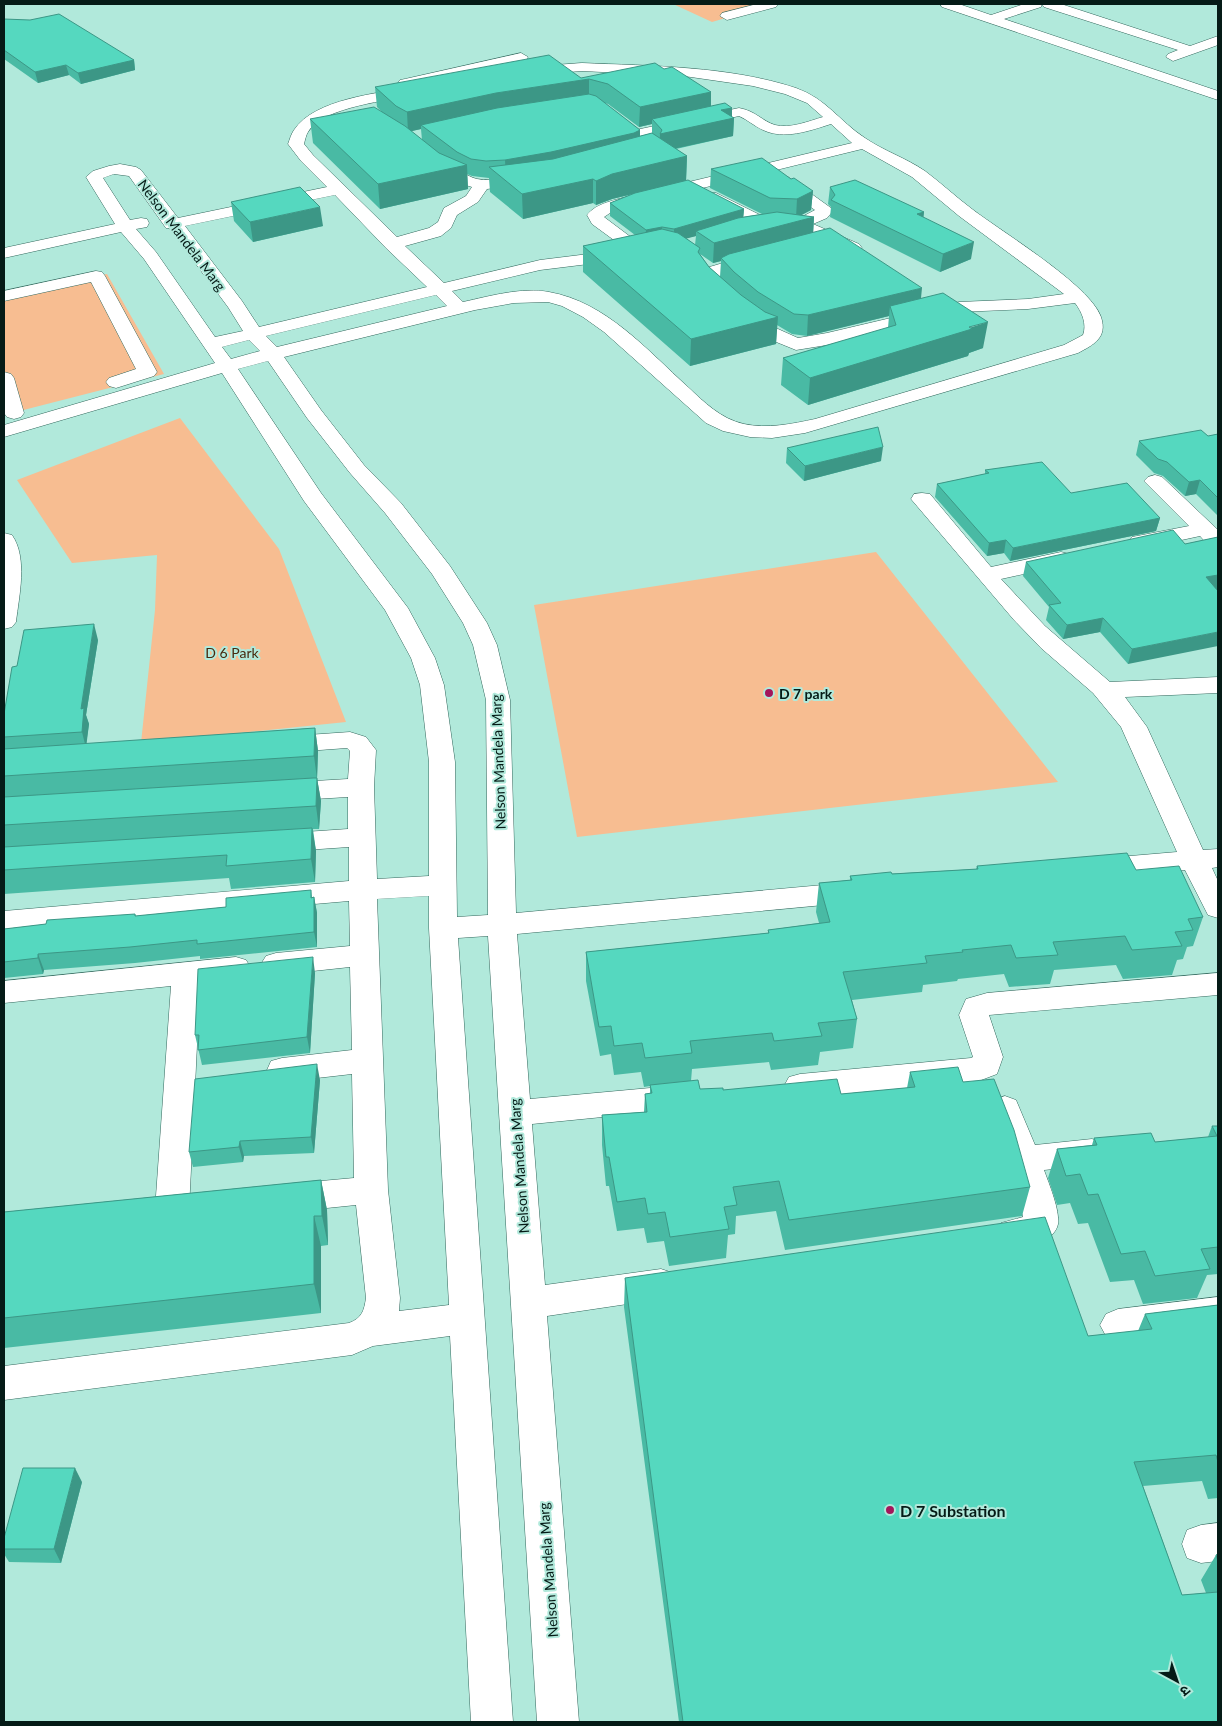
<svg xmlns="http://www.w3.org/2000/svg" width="1222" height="1726" viewBox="0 0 1222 1726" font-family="Lato,'Noto Sans Devanagari',sans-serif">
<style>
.green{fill:#f7bd91}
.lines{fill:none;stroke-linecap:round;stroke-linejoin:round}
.minor-casing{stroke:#33685d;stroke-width:1}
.minor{fill:#fff;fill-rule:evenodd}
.wall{fill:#49baa4;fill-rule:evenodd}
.shaded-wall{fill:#3c9786}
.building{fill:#55d8bf;stroke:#3c9786}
.poi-dot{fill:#a3165b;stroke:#b1e9db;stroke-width:2}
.labels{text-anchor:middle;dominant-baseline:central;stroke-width:4;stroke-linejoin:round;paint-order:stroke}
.street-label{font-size:14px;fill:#051b17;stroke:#b1e9db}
.park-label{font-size:14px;fill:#48290e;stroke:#b1e9db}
.poi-label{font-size:14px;font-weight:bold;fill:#051b17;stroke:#b1e9db;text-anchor:start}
.near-poi-label{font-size:16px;font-weight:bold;fill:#051b17;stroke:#b1e9db;text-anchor:start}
</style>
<rect width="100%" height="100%" fill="#b1e9db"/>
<path class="green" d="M673 4H773L712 22Z
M107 274 164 374 4 415V295Z
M180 418 279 549 346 722 141 743 155 610 157 555 72 563 17 480Z
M876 552 1058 782 577 837 534 605Z"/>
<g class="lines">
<defs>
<path id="minor" d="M757 4H778L776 7 727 20 720 16 722 13Z
M940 4H959L991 15 1024 4H1061L1190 46 1218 36V45L1173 61 1166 57 1168 54 1178 50 1044 7 1042 4 1041 7 1004 19 1218 91V100L942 7Z
M521 53 528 57 526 60 405 87 400 86 398 83 400 80 405 79Z
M582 63C652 66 729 66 796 88 827 99 839 121 865 138 884 151 906 158 925 171 941 183 956 197 972 209 1002 232 1090 285 1101 317 1108 338 1093 345 1078 353L805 433 772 438 750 437 723 431 706 423 604 332 583 317 562 306 548 302 514 303 475 310 284 357 321 410 364 465 401 503 450 566 487 623 497 645 510 700 516 913 856 882 866 885 870 892 866 899 856 902 517 934 530 1099 683 1085 694 1088 699 1097 694 1106 683 1109 532 1124 545 1285 661 1269 673 1273 678 1284 673 1295 661 1299 547 1316 579 1722H537L488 936 458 938 513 1722H471L450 1336 373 1346 352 1355 4 1400V1366L349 1323C362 1318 364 1311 366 1298L356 1205 288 1212 276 1208 271 1198 276 1188 288 1184 354 1178 352 1074 282 1082 271 1079 267 1070 271 1061 282 1058 352 1050 350 967 276 975 266 972 261 964 266 956 276 953 350 946 349 901 4 931V911L349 881V847L276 852 266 850 262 843 266 836 276 834 348 829V797L281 801 272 798 268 792 272 786 281 783 348 779 350 751 347 748 279 753 270 751 266 745 270 739 279 737 350 732 366 737 376 750 374 787 377 879 429 876V762L420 685 411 658 385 610 304 501 222 373 4 437V425L215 363 144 259 121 232 4 258V248L115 224 86 177 93 171 109 166 120 164 136 167 141 170 178 218 327 187 301 161 288 144C290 139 291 134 294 130 314 99 379 93 412 87L417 88 419 91 417 94C389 101 324 106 308 132 306 135 305 140 304 144L313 155 397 237 429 228 438 222 444 208 466 196 472 187 453 181 429 167 427 164 429 161C445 157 461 175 477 179 495 183 514 172 532 177L534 180 532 183 487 189 478 202 457 215 451 228 441 236 405 246 444 283 540 260 621 250 627 251 630 255 627 259 621 260 540 270 452 291 463 302C490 296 522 287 549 292 606 302 647 350 688 387 704 402 721 419 744 424 767 429 792 424 815 419L1064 345 1083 335C1087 324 1082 312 1075 303L1028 309 959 312 827 345 796 350 764 337 741 320 709 292 699 277 706 268 757 253 763 254 766 258 763 262 717 277 722 285 753 312 778 329 798 338 827 333 959 302 1028 299 1064 294 959 216 912 177 862 149 641 203 613 211 604 217 648 250 645 254 639 255 633 254 592 224 587 215C596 203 616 200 630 196L852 143 831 124C809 131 784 140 763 130 754 126 748 120 739 116L636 139 631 137 628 134 631 131 739 108C756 111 762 121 775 125 790 129 809 121 823 117L807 103 785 94 753 86 684 76 582 71 528 75 523 74 521 71 523 68 528 67ZM114 174 129 176 166 228H169L228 307 243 331 215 337 156 252 136 229 147 227 149 223 147 219 141 218 130 220 103 178ZM335 195 386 248 427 287 259 327 242 301 185 226ZM436 295 447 306 277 347 266 336ZM249 340 260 351 231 359 222 347ZM268 361 307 418 350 473 385 513 432 574 463 623 473 645 486 700 488 915 457 917 455 762 444 685 435 658 408 608 321 493 238 369ZM429 896V928L449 1305 399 1311 400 1298 388 1190 377 899Z
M782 175 788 177 831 208 832 212 827 218 813 224 859 244 862 248 859 252 853 253 847 252 803 232 760 229 704 199 702 196 704 193H716L770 220 776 219 794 221 815 210 776 183 774 180 776 177Z
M96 271 102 272 105 276 157 372 154 376 116 388 109 386 106 382 109 378 136 369 91 282 4 301V291Z
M4 372 11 374 14 378 24 413 21 417 14 419 7 417 4 413Z
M1155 475 1162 477 1218 530V549L1210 547 1200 536 1140 549 1132 547 1129 542 1132 537 1189 526 1144 481 1148 477Z
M922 493 930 494 991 567 1061 552 1069 554 1072 559 1069 564 1001 579 1045 626 1110 682 1218 677V693L1125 697 1147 727 1203 850 1218 849V867L1212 868 1218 881V918L1208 915 1185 870 1095 879 1085 876 1081 869 1085 862 1095 859 1177 852 1121 727 1093 693 1041 648 1014 620 911 499 914 494Z
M4 533 12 535C28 558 19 596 16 622L12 627 4 629Z
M236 957 246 960 251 968 246 976 236 979 200 983 189 1210 184 1220 172 1224 160 1220 155 1210 171 986 4 1003V981Z
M1218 973V995L989 1015 1003 1057 997 1074 976 1082 800 1098 789 1095 784 1086 789 1077 800 1074 971 1058 973 1057 959 1015 966 999 987 993Z
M1005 1096 1016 1100 1035 1145 1092 1139 1103 1143 1108 1152 1103 1161 1092 1165 1044 1170C1049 1184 1060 1210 1058 1224 1055 1241 1027 1249 1012 1247 1009 1247 1005 1244 1001 1243L996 1233 1001 1223 1023 1217 1015 1181 989 1109 994 1100Z
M1218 1297V1329L1118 1341 1106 1336 1100 1325 1106 1314 1118 1309Z
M1218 1523V1561L1201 1563 1187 1558 1182 1544 1187 1530 1201 1525Z"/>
</defs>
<use href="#minor" class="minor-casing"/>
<use href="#minor" class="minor"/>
</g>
<path class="wall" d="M4 19 134 60 135 70 81 84 69 75 38 83 4 59Z
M664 69 711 92V106L732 108V117L734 118 733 136 676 149 687 156 686 181 744 209 743 217 762 214 710 188 711 169 791 179 813 191 811 210 801 215 814 217 813 233 921 298 983 348 969 353 968 356 808 405 781 385 783 358 888 328 889 316 807 336 792 334 777 325 776 344 690 366 583 272V246L635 235 610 216V203L633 194 612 199 596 205 593 203 523 219 490 192 489 178 472 176 467 174 468 189 380 209 313 143 310 119 382 112 377 107 375 87 581 78ZM605 103 608 104 639 127 652 124V133L640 136V130ZM421 129 422 140 411 131ZM696 236 695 245 686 238ZM700 254 713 263 721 261 720 277 709 267Z
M830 187 924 212 923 218 971 259 940 272 830 217 831 207 828 204Z
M231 202 323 226 253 242 234 221Z
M1218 434V516L1196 494 1185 496 1163 476 1154 473 1136 455 1139 441 1208 436Z
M787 448 881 461 804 481 786 463Z
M985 470 1160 518 1156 531 1010 561 1004 553 987 556 935 497 937 484 985 474Z
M1218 537V589H1216L1128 664 1100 632 1063 639 1046 620 1049 607 1023 576 1026 562 1185 544Z
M98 640 86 715 89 724 86 744 315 728 318 751 317 779 321 801 319 829H313L316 851 315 882 231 889 229 878 4 894V714L17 666Z
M977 866 1136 870 1203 917 1193 946 1187 947 1183 959 1177 960 1172 975 1123 979 1116 965 1054 970 1050 984 1009 987 1004 974 958 979 957 981 923 985 922 992 852 1000 857 1019 853 1048 820 1052 818 1065 771 1070 769 1062 692 1069 691 1081 700 1089 841 1094 907 1088 910 1072 963 1082 1030 1187 1022 1216 785 1250 776 1211 736 1216 735 1234 728 1235 726 1258 669 1266 664 1241 647 1243 644 1228 617 1231 609 1186H606L602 1145V1115L644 1112 645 1094 650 1093V1086L644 1087 641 1072 614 1075 611 1054 600 1056 586 981V952L768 933V930L819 923 816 912 819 883 850 880V876L976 869Z
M311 890 312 897H314L317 913V947L200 959V956L135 963 44 970 43 974 4 978V929L135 914 136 916 226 907Z
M315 973 310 1053 202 1065 195 1035Z
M320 1080 314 1153 244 1156 243 1162 193 1167 189 1152Z
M1212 1126H1218V1274L1207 1275 1197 1298 1143 1304 1134 1280 1110 1282 1088 1223 1078 1224 1070 1203 1057 1205 1048 1178 1057 1149 1092 1145 1094 1138 1155 1142 1208 1137Z
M321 1180 327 1210 328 1245 321 1246V1313L4 1348V1212Z
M625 1278 1088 1336 1138 1331 1145 1314 1218 1305V1498L1208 1499 1202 1481 1143 1486 1182 1595 1206 1593 1201 1580 1216 1555 1218 1554V1722H679L624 1307Z
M82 1482 61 1563 9 1562 4 1554V1538Z"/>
<path class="shaded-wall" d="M134 60 135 70 81 84 78 73Z
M66 65 69 75 38 83 35 72Z
M589 79V99L421 125V129L408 132 407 112 496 93Z
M711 92V112L652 119V124L639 127 640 107Z
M732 108V118H734L733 136 659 152 660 134 721 110Z
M640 130V147L506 177 505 160Z
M687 156 686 181 612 199 596 205V181L612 174Z
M467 165 468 189 380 209 378 184Z
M593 179V203L523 219 522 194Z
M813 191 811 210 796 218 797 199Z
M320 207 323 226 253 242 250 222Z
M744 209 743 222 696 231V236L674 242V229Z
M924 212 922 229 917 214Z
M814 217 813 236 721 258V261L713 263 714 243Z
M662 227V240L645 243 646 230Z
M974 242 971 259 940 272 943 254Z
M922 288 920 308 890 306 889 316 807 336 808 315Z
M778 317 776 344 690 366 691 339Z
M988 322 983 348 969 353 968 356 808 405 810 378Z
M883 447 881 461 804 481 805 466Z
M1200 480 1196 494 1185 496 1189 482Z
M1160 518 1156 531 1010 561 1013 548Z
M1006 540 1004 553 987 556 989 543Z
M1218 575V589L1201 592 1206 577Z
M1103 618 1100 632 1063 639 1067 625Z
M94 624 98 640 86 715 89 724 86 748 82 732 81 709Z
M1218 632V646L1128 664 1132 649Z
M315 728 318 751 317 779 314 756Z
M317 778 321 801 319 829 316 806Z
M312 828 316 851 315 882 311 859Z
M314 897 317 913V947L314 932Z
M38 954 44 970 43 974 38 958Z
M313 957 315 973 310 1053 307 1037Z
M317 1064 320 1080 314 1153 311 1137Z
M240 1141 244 1156 243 1162 239 1147Z
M321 1180 327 1210 328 1245 322 1216Z
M314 1216 321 1246V1313L314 1284Z
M75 1468 82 1482 61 1563 54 1549Z"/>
<path class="building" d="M59 14 134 60 78 73 66 65 35 72 4 50V19L30 20Z
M549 55 581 78 655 63 664 69 672 67 711 92 640 107 608 84 589 79 496 93 407 112 396 106 375 87Z
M589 94 596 96 640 130 634 133 551 152 505 160 486 161 471 159 457 152 421 125 497 108Z
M725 103 732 108 721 110 734 118 660 134 662 130 652 119Z
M374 107 405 126 439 153 467 165 378 184 310 119Z
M652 133 687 156 612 174 596 181 593 179 522 194 489 167 553 159Z
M762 158 791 179 794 178 813 191 797 199 770 198 711 169Z
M688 180 744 209 674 229 662 227 646 230 610 203 635 193Z
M855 180 924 212 917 214 974 242 943 254 831 200 835 195 830 187Z
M300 187 320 207 250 222 231 202Z
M777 212 814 217 714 243 696 231 738 218Z
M830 228 922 288 808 315 794 314 758 292 734 272 721 258 729 254Z
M662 229 678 233 700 248 698 252 709 267 741 295 765 312 778 317 691 339 583 246Z
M943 293 988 322 969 327 972 329 810 378 783 358 896 325 890 306Z
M878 427 883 447 805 466 787 448Z
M1201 430 1208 436 1218 434V498L1200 480 1189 482 1167 462 1158 459 1139 441Z
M1042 462 1071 493 1127 483 1160 518 1013 548 1006 540 989 543 937 484 989 473 985 470Z
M1173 530 1185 544 1218 537V575L1206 577 1218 591V632L1132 649 1103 618 1067 625 1049 605 1061 603 1026 562Z
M94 624 81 709 84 708 82 732 4 737V714L12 667 17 666 24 630Z
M315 728 314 756 4 776V749Z
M313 778H317L316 806 4 825V797Z
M312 828 311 859 226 866 227 855 4 870V847Z
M1127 853 1136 870 1179 866 1203 917 1188 919 1193 930 1175 932 1182 946 1132 950 1125 936 1053 942 1058 955 1016 958 1011 945 962 950 963 952 925 956 927 963 843 972 857 1019 818 1023 822 1036 774 1041 772 1033 690 1041 692 1053 645 1058 642 1043 614 1046 611 1026 599 1027 586 952 769 933 768 930 830 922 819 883 852 880 850 876 891 872 892 874 978 869 977 866Z
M311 890V898L314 897V932L197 944V940L130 947 38 954V958L4 962V929L46 924 47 920 135 914V916L226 907V898Z
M313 957 307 1037 198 1050 199 1035H195L198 969Z
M317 1064 311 1137 240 1141 239 1147 189 1152 195 1079Z
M958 1067 963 1082 994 1079 1014 1130 1030 1187 789 1220 779 1181 733 1187 737 1205 724 1207 729 1229 670 1237 665 1212 648 1214 645 1198 617 1202 609 1157H606L602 1115 647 1112 645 1094 652 1093 650 1085 698 1080 700 1089 723 1088V1090L837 1079 841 1094 915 1087 910 1072Z
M1212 1126H1218V1247L1201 1249 1210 1269 1155 1276 1145 1251 1121 1254 1098 1194 1088 1195 1080 1174 1066 1176 1057 1149 1097 1145 1094 1138 1151 1133 1155 1142 1217 1136Z
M321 1180 322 1216H314V1284L4 1318V1212Z
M1045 1217 1088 1336 1152 1329 1145 1314 1218 1305V1462L1216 1455 1134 1462 1182 1595 1218 1592V1722H683L625 1278Z
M23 1468H75L54 1549H4V1538Z
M1218 1554V1561L1216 1555Z"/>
<g class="poi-dot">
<circle cx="769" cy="693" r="5"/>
<circle cx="890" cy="1510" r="5"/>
</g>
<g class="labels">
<g class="street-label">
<text transform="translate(182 235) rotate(53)">Nelson Mandela Marg</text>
<text transform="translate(498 762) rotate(-92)">Nelson Mandela Marg</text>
<text transform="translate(519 1166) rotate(-94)">Nelson Mandela Marg</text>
<text transform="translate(548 1570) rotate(-94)">Nelson Mandela Marg</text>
</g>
<g class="park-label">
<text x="232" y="652">D 6 Park</text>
</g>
<g class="poi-label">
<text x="779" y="693">D 7 park</text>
</g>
<g class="near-poi-label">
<text x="900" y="1510">D 7 Substation</text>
</g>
</g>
<rect width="1222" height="1726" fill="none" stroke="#051b17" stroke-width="10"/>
<g transform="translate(1177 1681) rotate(140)" stroke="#b1e9db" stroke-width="4" paint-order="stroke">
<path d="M0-4L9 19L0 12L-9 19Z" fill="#051b17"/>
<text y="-8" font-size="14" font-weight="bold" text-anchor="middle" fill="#051b17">उ</text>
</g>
</svg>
